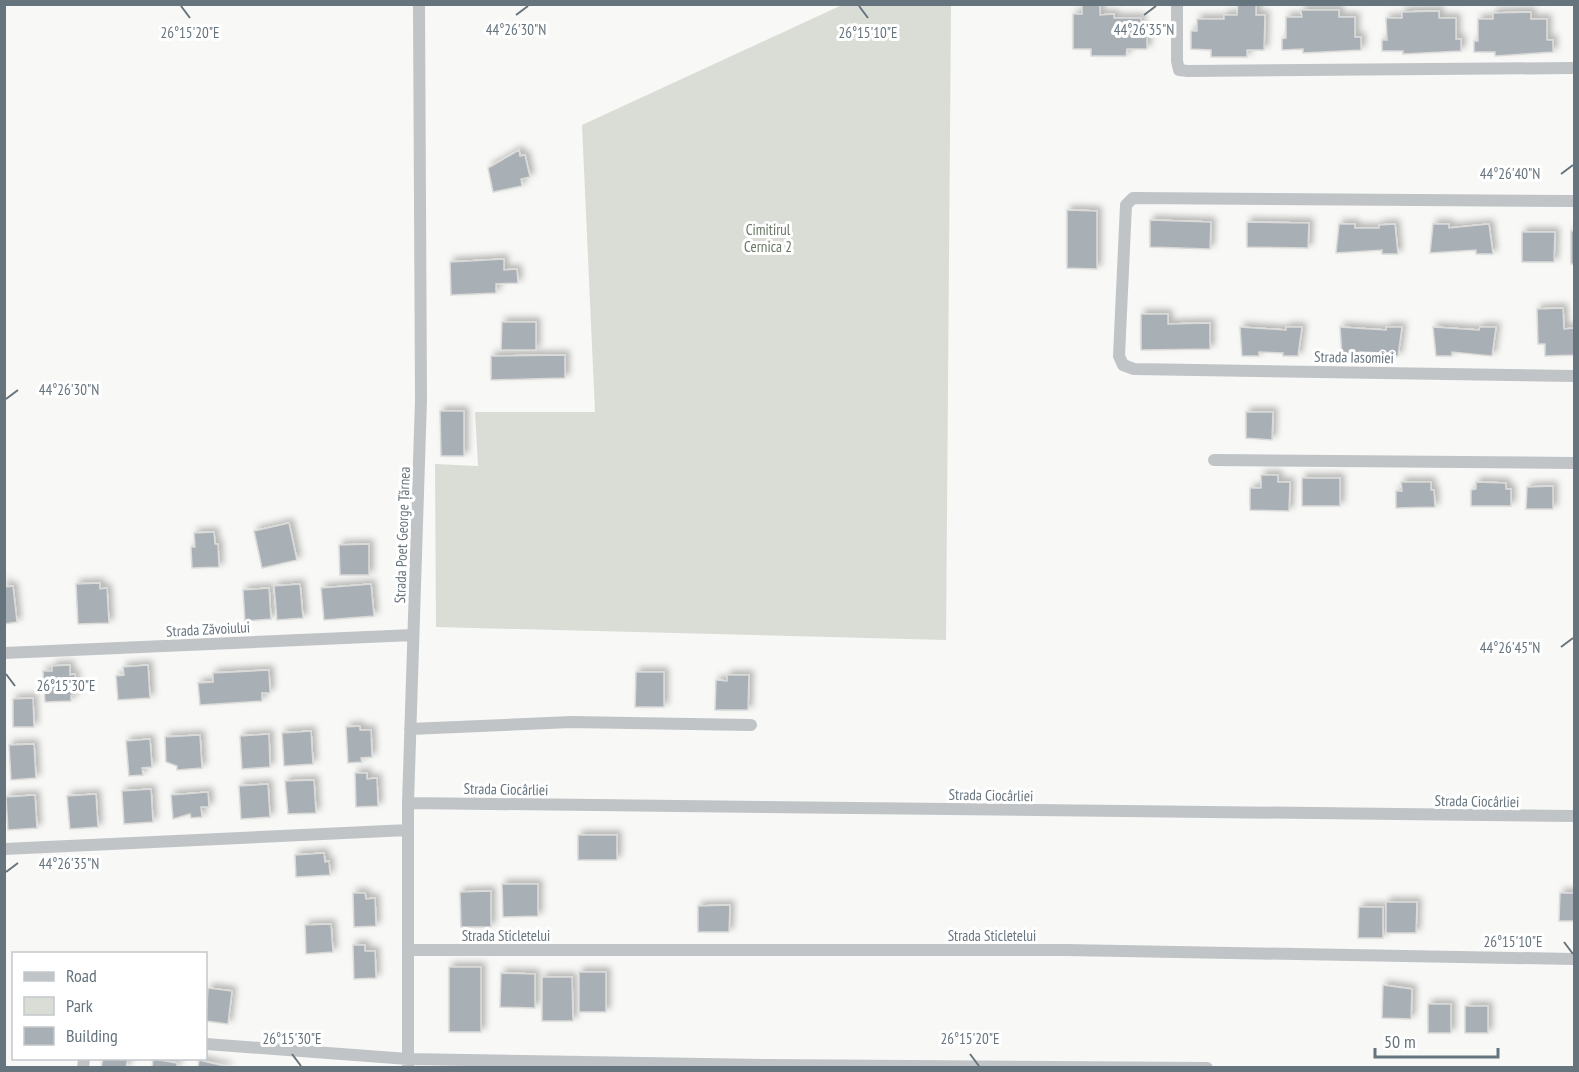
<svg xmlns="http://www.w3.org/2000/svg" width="1579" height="1072" viewBox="0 0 1579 1072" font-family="'PT Sans Narrow',sans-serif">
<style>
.green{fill:#d9ddd6}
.building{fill:#a8afb5;stroke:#dadad9;stroke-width:1.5;filter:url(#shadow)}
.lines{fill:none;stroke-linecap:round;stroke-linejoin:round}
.street{stroke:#c0c4c7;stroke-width:12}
.ticks{fill:none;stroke:#66747e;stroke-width:2}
.labels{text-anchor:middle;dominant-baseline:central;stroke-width:6;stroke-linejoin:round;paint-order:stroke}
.park-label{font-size:15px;fill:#687765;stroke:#fff}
.street-label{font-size:15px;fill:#66747e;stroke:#fff}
.ticks-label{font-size:15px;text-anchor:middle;fill:#66747e;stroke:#fff;stroke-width:6;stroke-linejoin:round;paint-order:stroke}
</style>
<defs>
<filter id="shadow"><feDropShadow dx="4" dy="-4" stdDeviation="3" flood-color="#0004"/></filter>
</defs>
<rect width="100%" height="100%" fill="#f8f8f6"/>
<path class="green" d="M842 5H951L946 640 436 627 435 464 478 466 475 412H595L582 125Z"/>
<path class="building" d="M1082 4H1100V15L1114 14V18H1141V31H1147V49H1127L1126 56H1091V49H1073V14H1082Z
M1238 4H1256V15H1265L1264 50H1247V57H1211V50L1191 49V31H1197V19H1224V15H1237Z
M1301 10H1339V17H1355V37H1361V50L1303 53V49L1282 50V39L1286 38V17H1302Z
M1439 11V18H1456V39H1461V51L1403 54V51H1382V40H1387L1386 18H1402V12Z
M1531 12V19H1547V40H1553V52L1495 56V52H1474V41H1478V19H1493V13Z
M519 150 520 156 525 155 530 177 521 179 522 186 493 192 488 168Z
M1067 210 1097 211V269L1067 268Z
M1150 220 1211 222 1210 249 1150 247Z
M1247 222 1309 223 1308 248 1247 247Z
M1339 224H1355V228H1379V225L1395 224 1398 254H1382V250L1336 253Z
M1433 224H1449V228L1489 224 1493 254H1476V250L1430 253Z
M1571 231H1574V264H1571Z
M1522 232H1555L1554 262H1522Z
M504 259V270L517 269 518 283 496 284V293L451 295 450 262Z
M1563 308 1564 329 1574 328V355L1545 356V344H1538L1537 309Z
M1141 314H1168V324L1210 323V349L1141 350Z
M502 322H536V350H501Z
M1240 327 1286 330V327H1302L1298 356H1283V353L1259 352V356H1242Z
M1340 327 1386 330V327H1402L1398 356H1383V353L1359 352 1358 356H1342Z
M1433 327 1479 330 1480 327H1496L1492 356 1452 352V356H1436Z
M565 355V378L491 380V356Z
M440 411H464V456H441Z
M1246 412H1273L1272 440 1246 438Z
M1261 475H1278V482H1290L1289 511 1250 510V488H1261Z
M1302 478H1340V506H1302Z
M1401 482H1431V490H1434L1435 507 1396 508V491H1402Z
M1476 482 1506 483V489H1511V506H1471V490L1476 489Z
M1553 486V509H1526L1527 487Z
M289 523 297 560 262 568 254 531Z
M214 532 215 544H218L219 567 192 568 191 547H195L194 533Z
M369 544V575H340L339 545Z
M4 582 7 587 13 586 17 622 4 624Z
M100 583V589L107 588 109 623 78 624 76 584Z
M300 584 303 618 277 620 274 586Z
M371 584 374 616 324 620 321 588Z
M269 588 271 619 245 621 243 590Z
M70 665V675L75 674 76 695H71V701L45 702 43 671H52V666Z
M148 665 150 698 118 700 116 676 124 675 123 667Z
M269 670 270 693H262V701L200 705 198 683 213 682V673Z
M636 672H664V707H635Z
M727 675H749L748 710H715L716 680 727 681Z
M33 698 34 727H13V699Z
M360 726V730H371L372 757 361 758 362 762 348 763 346 727Z
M311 731 313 764 284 766 282 733Z
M269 734 270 767 242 769 240 736Z
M200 735 202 768 177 770V766L166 762 165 737Z
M150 739 152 767 142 768 143 775 129 776 126 741Z
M34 744 36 778 11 780 9 745Z
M355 773H367V779L377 778 378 806 356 807Z
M314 780 316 813 288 814 285 781Z
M268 784 270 817 241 819 239 786Z
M151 789 153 822 124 824 122 791Z
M208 792 209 807H201L202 817 191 818 190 814 173 819 171 795Z
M96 794 98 827 70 829 67 796Z
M35 795 37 828 8 830 6 797Z
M578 835H617V860H578Z
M324 853 325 862 329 861 330 875 296 877 295 855Z
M502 884H538V916L503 917Z
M491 891V927H461L460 892Z
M353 893H365L366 899 375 898 376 926 354 927Z
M1560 893H1574V921H1559Z
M1386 902H1417L1416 933H1386Z
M730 905 729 932H698V906Z
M1359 907H1383V938H1358Z
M331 924 333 952 306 954 305 925Z
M353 945H365V951H375L376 978 354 979Z
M449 967H481V1032H449Z
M579 972H606V1012H579Z
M501 973 535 974V1008L500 1007Z
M542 977H572L573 1021H542Z
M1383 985 1412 989 1411 1019 1382 1018Z
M208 988 232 991 228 1024 206 1021Z
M1428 1004H1451V1033H1428Z
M1465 1006H1488V1033H1465Z
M103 1058H128L126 1068H101Z
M153 1059 177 1063V1068H152Z
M199 1060 228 1067 227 1068H198Z"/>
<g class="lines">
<path class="street" d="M1177 4V61L1179 70 1188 71 1574 68
M1574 201 1133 198 1126 205 1119 356 1123 365 1134 369 1574 376
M1214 460 1574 463
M4 653 413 635
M410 729 571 722 751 725
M408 803 1574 816
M4 849 408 830
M409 950H1067L1574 959
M206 1044 408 1059 766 1065 1207 1068
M83 1068 84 1058
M408 1068V803L421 400 419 4"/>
</g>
<path class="ticks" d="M181 6 190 18M859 6 868 18M516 15 528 6M1144 15 1156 6M1561 174 1573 165M6 399 18 390M1561 647 1573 638M6 674 15 686M6 872 18 863M1564 942 1573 954M292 1054 301 1066M970 1054 979 1066"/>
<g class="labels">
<g class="park-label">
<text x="768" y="229">Cimitirul<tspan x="768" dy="17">Cernica 2</tspan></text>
</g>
<g class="street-label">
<text transform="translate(1354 357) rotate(1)">Strada Iasomiei</text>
<text transform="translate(402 535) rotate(-88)">Strada Poet George Țărnea</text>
<text transform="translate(208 629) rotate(-3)">Strada Zăvoiului</text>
<text transform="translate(506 789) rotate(1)">Strada Ciocârliei</text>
<text transform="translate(991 795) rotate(1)">Strada Ciocârliei</text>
<text transform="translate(1477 801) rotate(1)">Strada Ciocârliei</text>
<text x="506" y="935">Strada Sticletelui</text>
<text x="992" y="935">Strada Sticletelui</text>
</g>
</g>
<g class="ticks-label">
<text x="1144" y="35">44°26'35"N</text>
<text x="516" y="35">44°26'30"N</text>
<text x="190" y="38">26°15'20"E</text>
<text x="868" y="38">26°15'10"E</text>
<text x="1510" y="179">44°26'40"N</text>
<text x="69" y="395">44°26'30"N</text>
<text x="1510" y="653">44°26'45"N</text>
<text x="66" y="691">26°15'30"E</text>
<text x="69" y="869">44°26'35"N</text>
<text x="1513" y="947">26°15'10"E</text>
<text x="292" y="1044">26°15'30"E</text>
<text x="970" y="1044">26°15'20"E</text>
</g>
<rect width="1579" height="1072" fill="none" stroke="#66747e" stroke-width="12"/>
<rect x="12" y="952" width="195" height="108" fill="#ffffff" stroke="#c2c7cb" stroke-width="1.5"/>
<rect x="24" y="972" width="30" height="9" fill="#c0c4c7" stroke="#c2c7cb" stroke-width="1.5"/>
<text x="66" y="982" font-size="18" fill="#66747e">Road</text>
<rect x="24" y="997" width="30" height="18" fill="#d9ddd6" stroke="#c2c7cb" stroke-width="1.5"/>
<text x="66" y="1012" font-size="18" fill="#66747e">Park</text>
<rect x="24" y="1027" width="30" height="18" fill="#a8afb5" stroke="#c2c7cb" stroke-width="1.5"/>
<text x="66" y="1042" font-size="18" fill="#66747e">Building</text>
<path d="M1375 1048v9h123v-9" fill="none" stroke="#66747e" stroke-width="3"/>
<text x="1384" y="1048" font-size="18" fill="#66747e" stroke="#ffffff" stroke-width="4.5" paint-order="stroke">50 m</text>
</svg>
